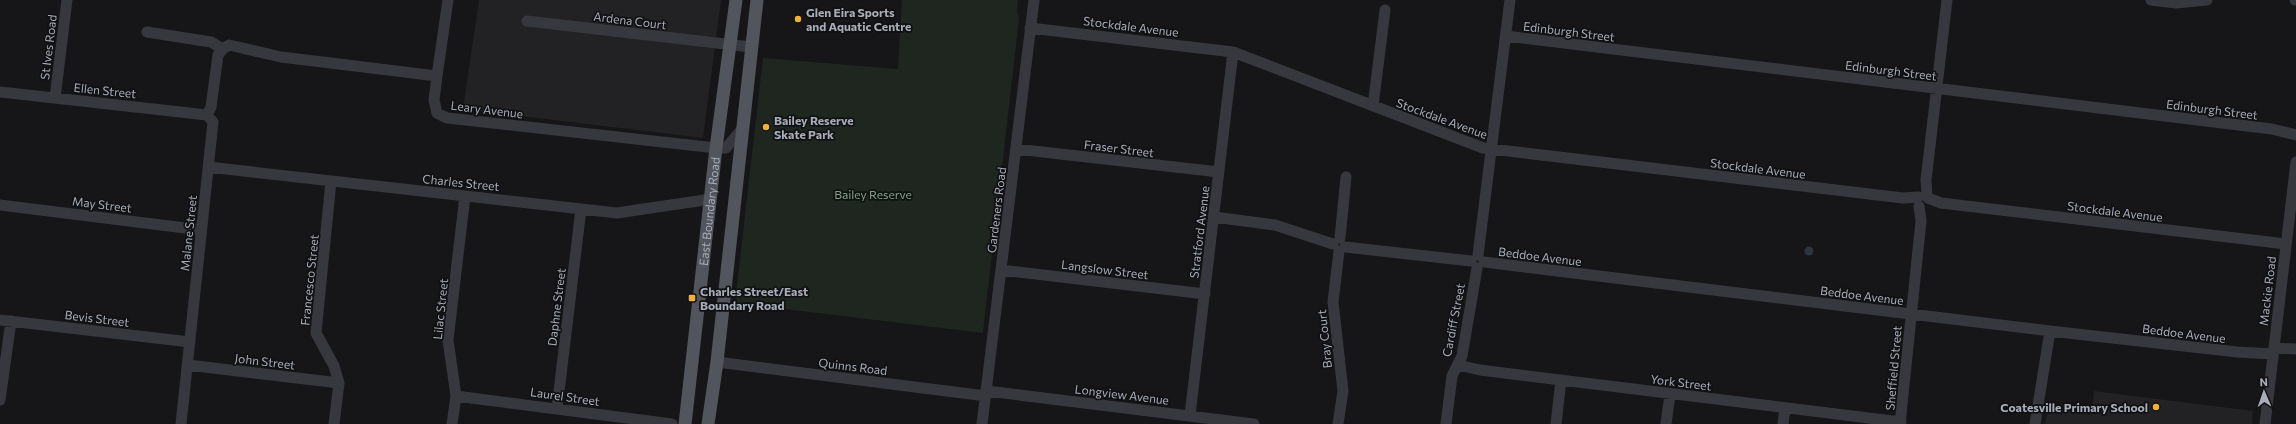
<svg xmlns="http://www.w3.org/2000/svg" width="2296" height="424" viewBox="0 0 2296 424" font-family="Commissioner,sans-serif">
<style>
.built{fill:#222225}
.green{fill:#1e261f}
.water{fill:#2c353c}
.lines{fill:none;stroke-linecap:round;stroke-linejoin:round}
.minor{stroke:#37383d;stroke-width:11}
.major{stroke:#53555c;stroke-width:13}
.poi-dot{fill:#f2b134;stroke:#111113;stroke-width:1.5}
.labels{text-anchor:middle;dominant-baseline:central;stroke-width:3.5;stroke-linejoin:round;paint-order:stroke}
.poi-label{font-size:12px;font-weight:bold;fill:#a8adb8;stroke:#111113;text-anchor:start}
.street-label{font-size:12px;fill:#a8adb8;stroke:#111113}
.park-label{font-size:12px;fill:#7fa381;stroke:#111113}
</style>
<rect width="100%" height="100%" fill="#161618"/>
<path class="built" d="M479 0H721L703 138 463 109Z
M2094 391 2253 411 2252 424H2045L2049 405 2092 410Z"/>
<path class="green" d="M902 0H1018L1017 12 1019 19 983 333 735 303 763 58 898 69Z"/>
<path class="water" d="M1804.5 251a4.5 4.5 0 1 1 9 0a4.5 4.5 0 1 1-9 0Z"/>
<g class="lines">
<path class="minor" d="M2151 0 2176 3 2207 0
M2295 0H2296
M527 21 751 47
M1030 28 1233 52 1483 148 1903 198 1918 197
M147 32 211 42 223 49 229 45 281 57 437 76 434 100 437 113 447 118 716 148H726L742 129
M1506 36 2272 129 2296 135
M437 76 448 0
M0 92 207 115
M55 98 67 0
M1373 106 1385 10
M1016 149 1219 172
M208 167 617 213 711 199
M331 181 316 333 334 366 339 383 334 424
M1927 197 1926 180 1947 0
M1928 198 1941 203 2286 244
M0 205 201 230
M1214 217 1275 225 1333 244
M1340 238 1346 177
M1345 247 1471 261
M1478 255 1510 0
M1484 262 2050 331 2237 352 2273 354
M1001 270 1205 294
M0 320 190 342
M2274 348 2296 349
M717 362 986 396
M188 365 339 383
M1458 365 1480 370 1901 422
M987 391 1254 424
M456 396 672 424
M0 400 11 321
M557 408 581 209
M1190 415 1233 52
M181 424 213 122 207 115 211 107 218 55 223 49
M452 424 456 396 448 340 465 196
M982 424 1034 0
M1338 424 1343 391 1333 302 1339 251
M1446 424 1452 376 1462 356 1477 268
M1556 424 1561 380
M1666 424 1670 394
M1783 424 1785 408
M1900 424 1921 221 1919 206
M2035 424 2050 331
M2265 424 2296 162"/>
<g class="major">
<path id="s1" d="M685 424 716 148 736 0"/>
<path d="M708 424 717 362 757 0"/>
</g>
</g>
<g class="poi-dot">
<circle cx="798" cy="19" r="4"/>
<circle cx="766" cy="127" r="4"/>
<rect x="688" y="294" width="8" height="8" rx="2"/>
<circle cx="2156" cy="407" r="4"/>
</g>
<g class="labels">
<g class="poi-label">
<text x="806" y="12">Glen Eira Sports<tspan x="806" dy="14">and Aquatic Centre</tspan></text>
<text x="774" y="120">Bailey Reserve<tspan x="774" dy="14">Skate Park</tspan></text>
<text x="700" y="291">Charles Street/East<tspan x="700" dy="14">Boundary Road</tspan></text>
<text x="2148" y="407" text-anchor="end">Coatesville Primary School</text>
</g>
<g class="street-label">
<text transform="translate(630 20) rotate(7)">Ardena Court</text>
<text transform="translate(1131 26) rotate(7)">Stockdale Avenue</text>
<text transform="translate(1569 31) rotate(7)">Edinburgh Street</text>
<text transform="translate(48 47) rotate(-83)">St Ives Road</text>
<text transform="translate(1891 70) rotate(7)">Edinburgh Street</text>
<text transform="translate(105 90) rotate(6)">Ellen Street</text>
<text transform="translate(487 109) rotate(7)">Leary Avenue</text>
<text transform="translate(2212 109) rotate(7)">Edinburgh Street</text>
<text transform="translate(1442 118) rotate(20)">Stockdale Avenue</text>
<text transform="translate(1119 148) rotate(7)">Fraser Street</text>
<text transform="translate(1758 168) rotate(7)">Stockdale Avenue</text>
<text transform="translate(461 182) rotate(6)">Charles Street</text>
<text transform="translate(102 204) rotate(7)">May Street</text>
<text transform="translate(996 210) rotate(-83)">Gardeners Road</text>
<text transform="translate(2115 211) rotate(7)">Stockdale Avenue</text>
<text stroke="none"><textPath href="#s1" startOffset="214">East Boundary Road</textPath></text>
<text transform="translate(1199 232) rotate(-83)">Stratford Avenue</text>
<text transform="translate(188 233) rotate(-84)">Malane Street</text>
<text transform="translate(1540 256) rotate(7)">Beddoe Avenue</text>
<text transform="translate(1105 269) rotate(7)">Langslow Street</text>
<text transform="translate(309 280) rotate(-84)">Francesco Street</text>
<text transform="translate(2267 291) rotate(-83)">Mackie Road</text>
<text transform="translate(1862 295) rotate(7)">Beddoe Avenue</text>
<text transform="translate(556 307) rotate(-83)">Daphne Street</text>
<text transform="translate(440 309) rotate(-84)">Lilac Street</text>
<text transform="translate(97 318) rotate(7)">Bevis Street</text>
<text transform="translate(1453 320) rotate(-79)">Cardiff Street</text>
<text transform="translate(2184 333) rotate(7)">Beddoe Avenue</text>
<text transform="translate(1324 339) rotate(-96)">Bray Court</text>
<text transform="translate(265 361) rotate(7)">John Street</text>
<text transform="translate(853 366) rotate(7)">Quinns Road</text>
<text transform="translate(1893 368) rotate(-85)">Sheffield Street</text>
<text transform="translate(1681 382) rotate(7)">York Street</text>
<text transform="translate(1122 394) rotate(7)">Longview Avenue</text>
<text transform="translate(565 396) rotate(8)">Laurel Street</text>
</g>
<g class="park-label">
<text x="873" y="194">Bailey Reserve</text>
</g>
</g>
<g transform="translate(2264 392) rotate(358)" stroke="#111113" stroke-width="3" paint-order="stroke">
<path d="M0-3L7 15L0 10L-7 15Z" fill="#a8adb8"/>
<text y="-6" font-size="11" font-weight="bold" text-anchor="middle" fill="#a8adb8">N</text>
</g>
</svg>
